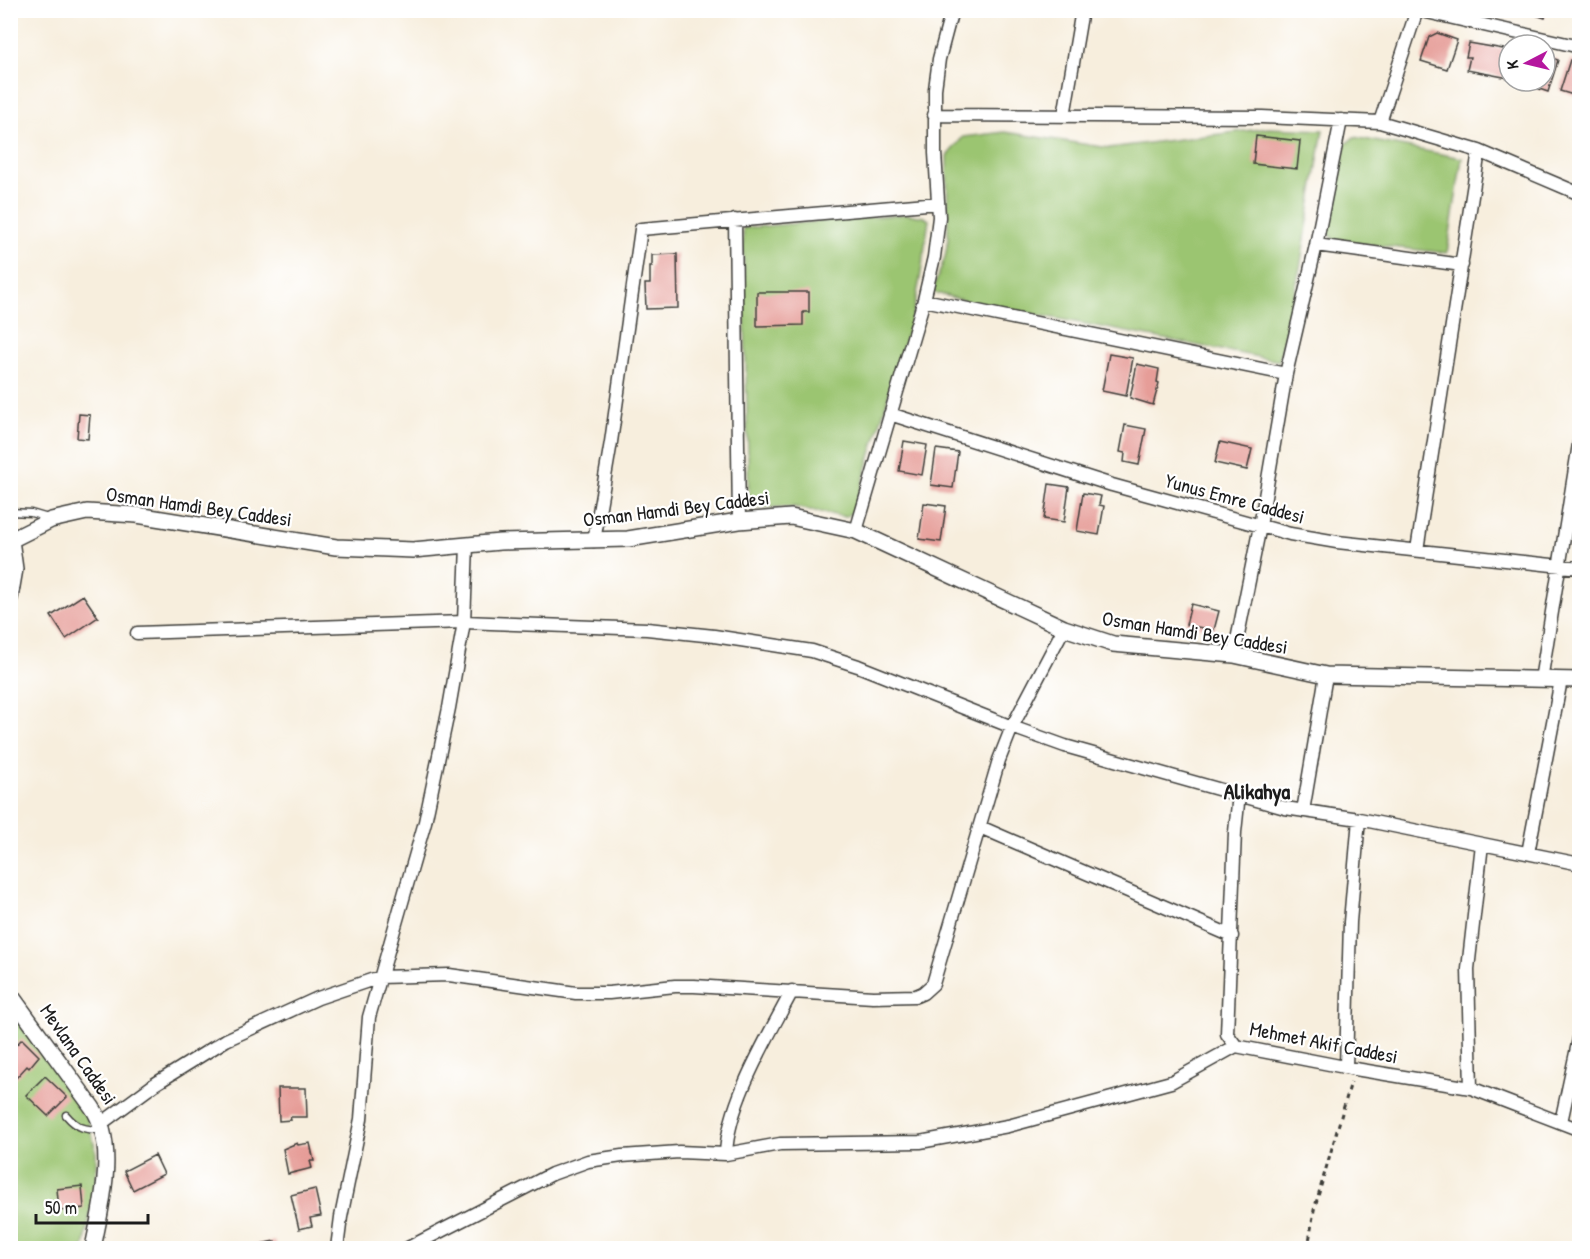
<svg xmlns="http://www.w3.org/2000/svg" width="1590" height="1259" viewBox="0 0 1590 1259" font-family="'Patrick Hand',sans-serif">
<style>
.green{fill:#9bc571;stroke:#5c7046;stroke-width:1.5}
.building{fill:#e69d98}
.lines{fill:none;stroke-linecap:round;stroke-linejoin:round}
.service-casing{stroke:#3d3c39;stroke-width:9}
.minor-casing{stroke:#3d3c39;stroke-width:15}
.tertiary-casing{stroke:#3d3c39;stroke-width:18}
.path{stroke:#3d3c39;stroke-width:3;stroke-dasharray:4.5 4.5;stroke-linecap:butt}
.service{stroke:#fff;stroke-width:6}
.minor{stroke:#fff;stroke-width:12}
.tertiary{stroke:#fff;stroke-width:15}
.labels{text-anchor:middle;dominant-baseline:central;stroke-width:4.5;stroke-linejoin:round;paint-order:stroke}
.street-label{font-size:20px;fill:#1c1c1c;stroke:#fff}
.quarter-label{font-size:22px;font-weight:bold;fill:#1c1c1c;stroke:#fff}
</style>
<rect width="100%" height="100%" fill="#fff"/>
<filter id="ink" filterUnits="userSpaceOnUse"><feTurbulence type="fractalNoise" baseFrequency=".0167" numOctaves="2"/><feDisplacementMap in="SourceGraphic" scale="12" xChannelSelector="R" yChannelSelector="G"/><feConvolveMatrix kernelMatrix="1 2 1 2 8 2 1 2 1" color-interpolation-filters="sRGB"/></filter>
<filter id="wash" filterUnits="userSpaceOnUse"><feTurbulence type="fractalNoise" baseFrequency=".008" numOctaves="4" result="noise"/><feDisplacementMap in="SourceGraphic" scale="24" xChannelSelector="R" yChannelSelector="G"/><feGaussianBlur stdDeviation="1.35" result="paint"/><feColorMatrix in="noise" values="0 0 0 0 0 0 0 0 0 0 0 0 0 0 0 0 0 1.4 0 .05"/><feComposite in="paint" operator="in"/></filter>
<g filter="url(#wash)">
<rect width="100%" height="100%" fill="#f7eedd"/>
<path class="green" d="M1268 128 1323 130 1300 268 1279 361 970 302 932 292 945 257 948 240 947 156 963 137 1005 132 1109 148Z
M1354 137 1462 158 1447 253 1335 241 1328 232 1345 145Z
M908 214 924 217 929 220 920 279 913 313 854 511 845 517 794 507 749 508 743 228Z
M10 1005 86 1111 96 1151V1180L84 1248H11Z"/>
<g id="blocks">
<path class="building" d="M1520 10H1547L1545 18Z
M1437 33 1457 40 1447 69 1421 61 1429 37Z
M1469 43 1509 50V78L1467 70 1470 57H1466Z
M1545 56 1558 60 1548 92 1525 84 1527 81H1545Z
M1570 60 1580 63V97L1560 91Z
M1256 136 1300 141 1297 169 1253 164Z
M677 254 678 308 646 309 645 284H650V266H652V255Z
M757 292H809V312H803V325L757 326Z
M1109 354 1133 358 1126 396 1102 391Z
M1137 364 1159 369 1157 382 1159 383 1153 405 1130 398Z
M79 414 90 415 88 439 77 438Z
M1125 425 1146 429 1139 465 1124 462 1125 453 1120 452Z
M904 441 927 445 922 475 899 471Z
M1220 442 1252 449 1247 470 1215 463Z
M936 449 958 452 953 488 931 485Z
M1049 484 1069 487 1064 522 1044 519Z
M1083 493 1101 496 1099 505 1104 506 1099 535 1077 531Z
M924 503 946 506 941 542 919 539Z
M83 595 98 617 66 639 51 616Z
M1191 604 1219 611 1214 630 1186 625Z
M22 1039 39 1056 29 1068 27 1066 16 1078 10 1073V1051Z
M45 1076 67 1097 48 1116 26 1095Z
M278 1088H306L307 1117H290L291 1120 279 1121Z
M297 1143 298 1145 310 1143 314 1161H310L312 1168 288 1174 283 1149Z
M155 1155 164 1174 133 1190 124 1171Z
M82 1186 84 1208 59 1211 57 1189Z
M315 1189 321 1216 310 1218 312 1226 299 1229 291 1195Z
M275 1241 277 1248H252L251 1246Z"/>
</g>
</g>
<g filter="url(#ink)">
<use href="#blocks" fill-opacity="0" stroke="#3d3c39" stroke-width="1.5"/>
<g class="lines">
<defs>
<path id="service" d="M10 512 31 513 48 518
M66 1115C77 1128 85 1130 102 1130"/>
<path id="minor" d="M1418 10 1580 47
M934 115 1262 117 1380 122 1479 151 1580 194
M1064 116 1082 10
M1380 122 1417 10
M735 220 739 521
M1316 245 1462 265
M924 300 1286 374
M890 414 1112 485 1290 534 1337 542 1580 568
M856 531 924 300 934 257 939 217 935 153V89L939 59 952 10
M594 541 611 442 641 229 938 203
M1417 550 1479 151
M137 633 464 622 647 629 714 636 812 651 858 666 1012 727 1065 746 1285 808 1359 819 1482 844 1468 969 1471 1088
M1234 655 1260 526 1286 374 1316 245 1341 120
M1541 680 1580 438
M1239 794 1235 832 1227 1034 1236 1046 1355 1069 1471 1088 1580 1130
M1303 811 1326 675
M980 827 1232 936
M1482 844 1580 864
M1528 853 1561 680
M1346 1067 1350 922 1359 819
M1561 1122 1580 1034
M102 1123 155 1084 226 1040 318 998 380 977 449 975 576 993H609L675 986H694L873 997 916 996 923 993 933 984 999 760 1012 727 1064 628
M726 1154C728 1102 768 1037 792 991
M337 1248 341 1217 361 1119 369 1017 425 822 449 708 464 622 467 545
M408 1248 552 1174 588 1161 622 1156 679 1152 726 1154 780 1144 920 1142 1008 1126 1171 1082 1236 1046"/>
<path id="tertiary" d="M10 598 15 569 11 540 51 520 87 512 137 515 336 547 413 550 500 542 628 539 739 521 791 517 856 531 1064 628 1113 644 1234 655 1326 675 1580 680
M10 994 92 1107C118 1144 101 1207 93 1248"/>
</defs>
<use href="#service" class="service-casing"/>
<use href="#minor" class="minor-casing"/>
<use href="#tertiary" class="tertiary-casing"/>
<path class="path" d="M1308 1248 1314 1210 1351 1082"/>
<use href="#service" class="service"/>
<use href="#minor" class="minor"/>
<use href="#tertiary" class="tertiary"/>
</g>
</g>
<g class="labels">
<g class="street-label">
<text transform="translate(1235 498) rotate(15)">Yunus Emre Caddesi</text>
<text transform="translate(199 506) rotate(8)">Osman Hamdi Bey Caddesi</text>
<text transform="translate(676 508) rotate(-7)">Osman Hamdi Bey Caddesi</text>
<text transform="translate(1195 632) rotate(9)">Osman Hamdi Bey Caddesi</text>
<text transform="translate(1324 1042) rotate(11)">Mehmet Akif Caddesi</text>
<text transform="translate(79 1054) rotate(55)">Mevlana Caddesi</text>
</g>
<g class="quarter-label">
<text x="1257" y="791">Alikahya</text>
</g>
</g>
<rect width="1590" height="1259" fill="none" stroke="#fff" stroke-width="36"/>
<g transform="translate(1527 63) rotate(263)"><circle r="28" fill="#ffffff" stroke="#a4a4a4" stroke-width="1.5"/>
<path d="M0-4.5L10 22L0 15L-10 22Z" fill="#b5179e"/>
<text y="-9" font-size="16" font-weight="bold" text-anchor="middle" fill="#1c1c1c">K</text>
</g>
<path d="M36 1214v9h112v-9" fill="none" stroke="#1c1c1c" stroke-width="3"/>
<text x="45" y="1214" font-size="18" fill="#1c1c1c" stroke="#ffffff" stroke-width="4.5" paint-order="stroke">50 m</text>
</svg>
